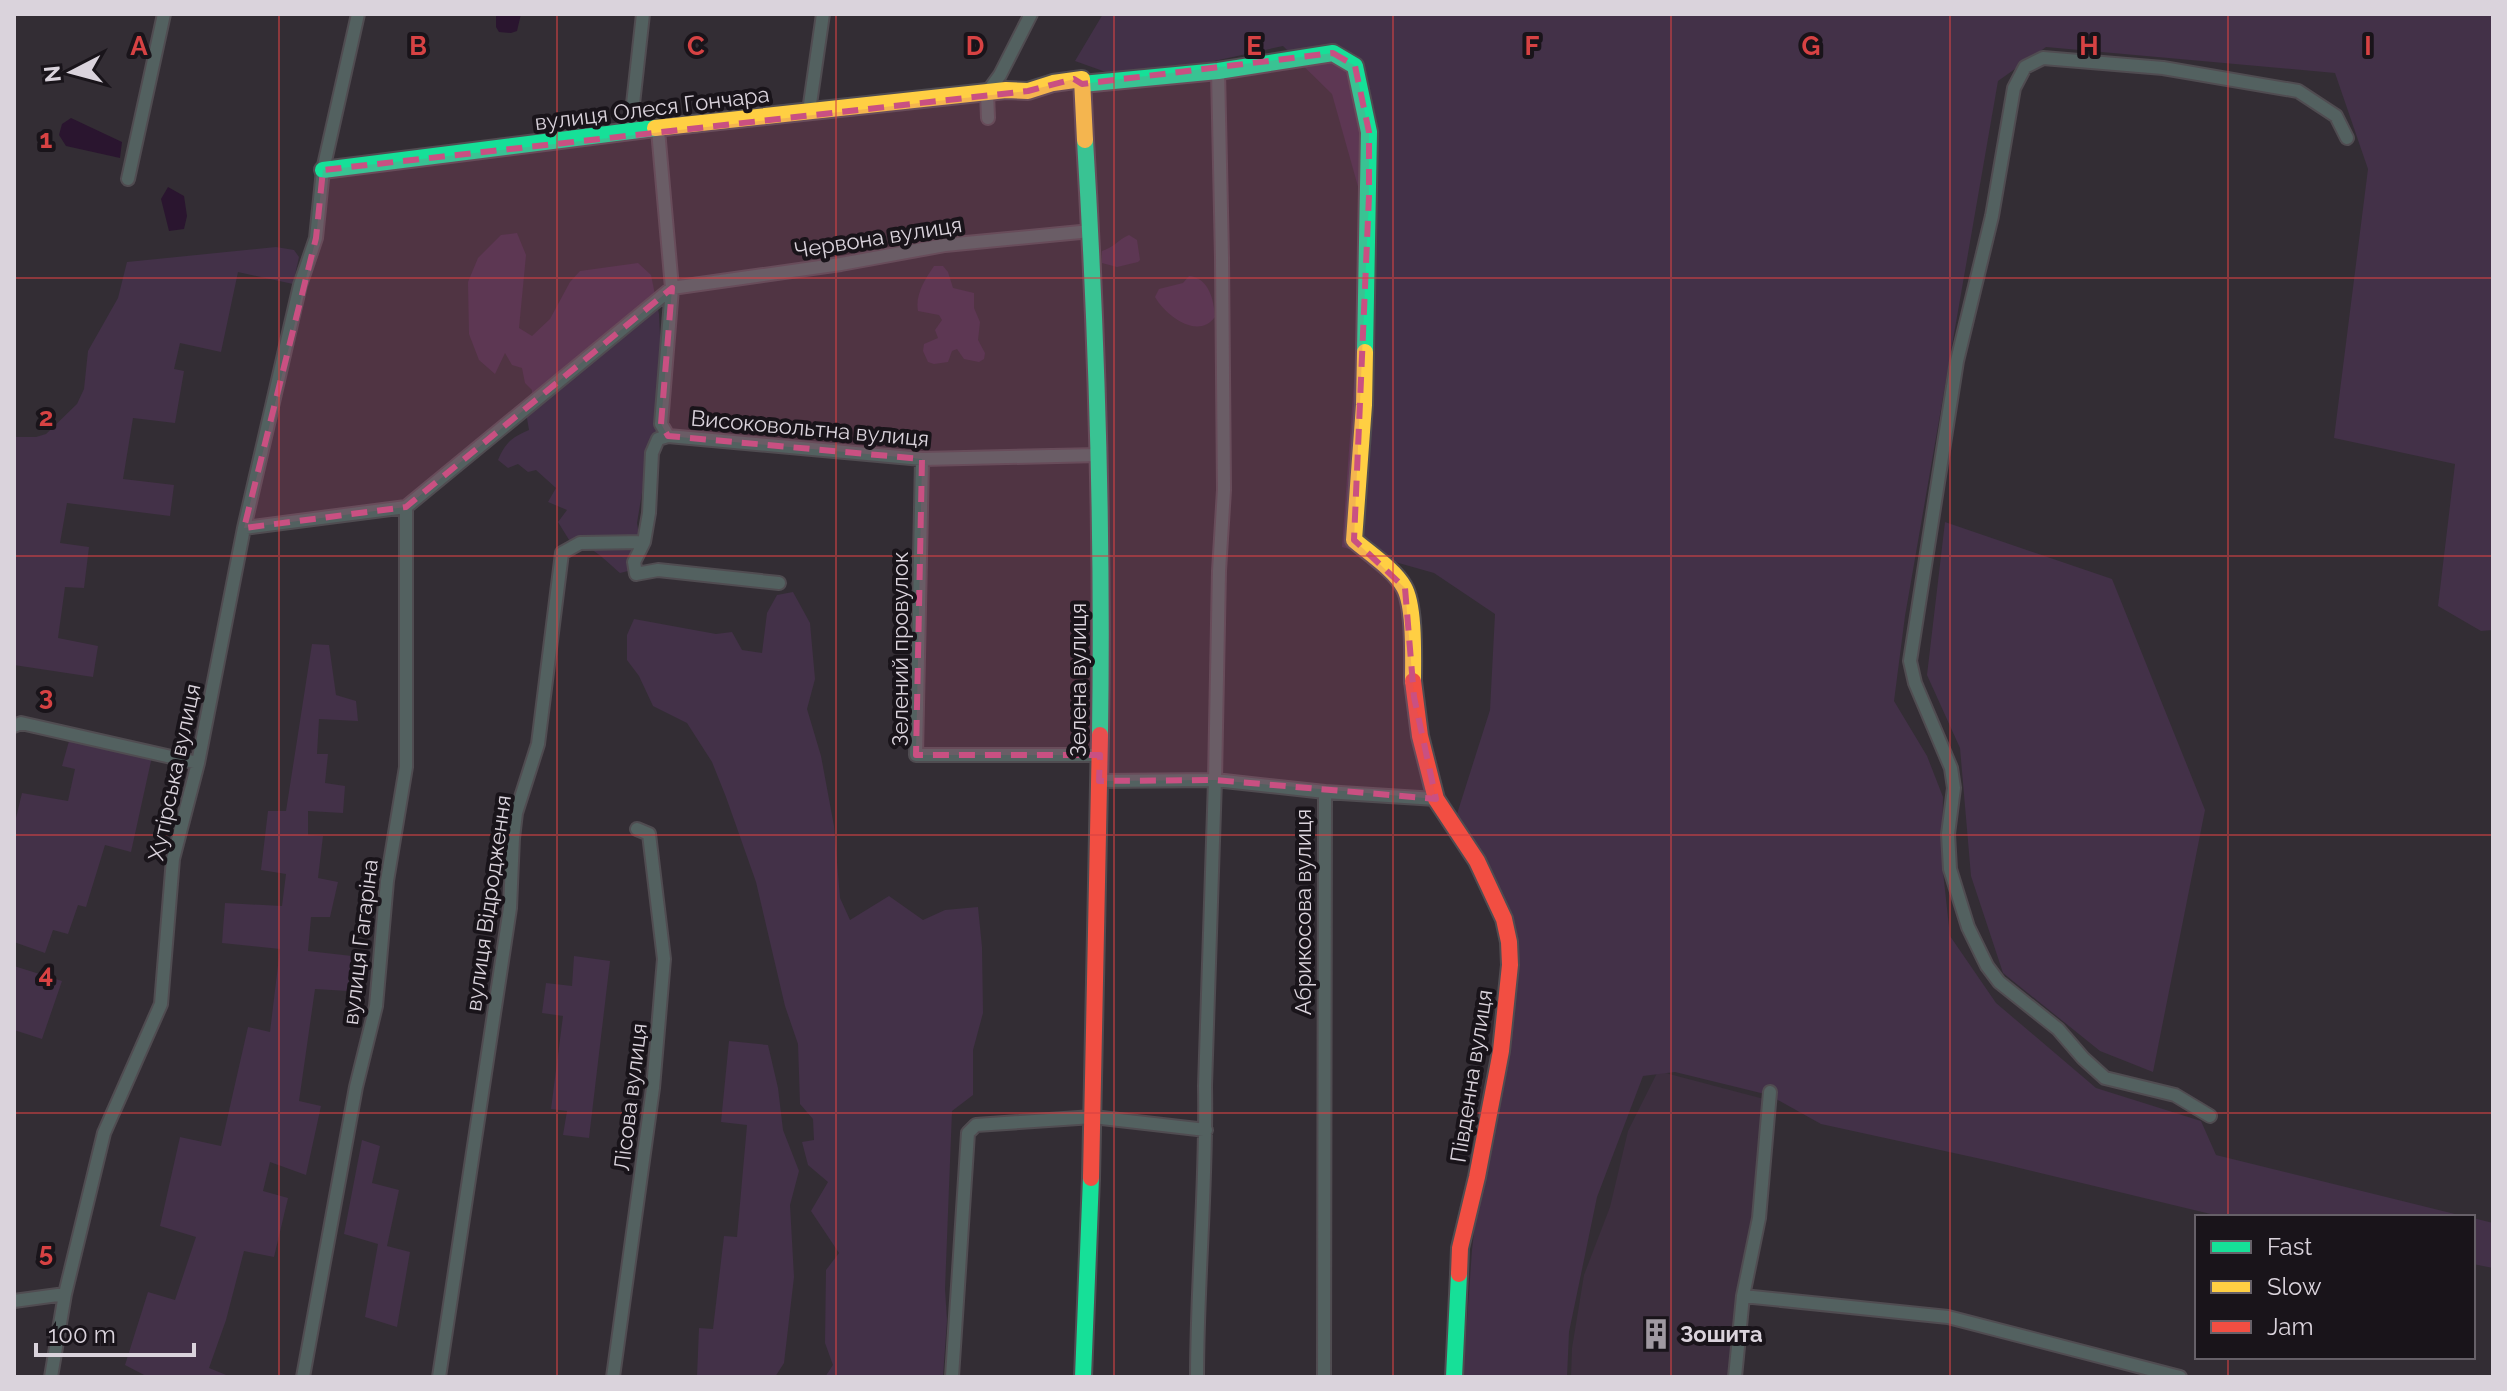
<svg xmlns="http://www.w3.org/2000/svg" width="2507" height="1391" viewBox="0 0 2507 1391" font-family="Raleway,sans-serif">
<style>
.built{fill:#3d2f3f}
.green{fill:#433148}
.water{fill:#2a152f}
.lines{fill:none;stroke-linecap:round;stroke-linejoin:round}
.street-casing{stroke:#504c51;stroke-width:16}
.fast-casing{stroke:#504c51;stroke-width:20}
.slow-casing{stroke:#504c51;stroke-width:20}
.jam-casing{stroke:#504c51;stroke-width:20}
.street{stroke:#536160;stroke-width:12}
.fast{stroke:#16e098;stroke-width:16}
.slow{stroke:#ffcf43;stroke-width:16}
.jam{stroke:#f24e42;stroke-width:16}
.marked{fill:#c95082;fill-opacity:0.2;stroke:#c95082;stroke-width:6;stroke-dasharray:16 10;stroke-linejoin:round}
.grid{fill:none;stroke:#d74243;stroke-width:2;stroke-opacity:0.55}
.labels{text-anchor:middle;dominant-baseline:central;stroke-width:8;stroke-linejoin:round;paint-order:stroke}
.street-label{font-size:22px;fill:#dad3dc;stroke:#19141a}
.poi-label{font-size:22px;font-weight:bold;fill:#dad3dc;stroke:#19141a;text-anchor:start}
.grid-label{font-size:26px;text-anchor:middle;font-weight:bold;fill:#d74243;stroke:#19141a;stroke-width:8;stroke-linejoin:round;paint-order:stroke}
</style>
<rect width="100%" height="100%" fill="#332d34"/>
<path class="built" d="M1658 1071 1764 1099 1754 1222 1762 1226 1748 1313 1741 1377H1571L1572 1348 1584 1275 1610 1207 1628 1131Z"/>
<path class="green" d="M1103 14H2493V630L2481 631 2438 606 2455 464 2334 438 2368 169 2335 73 2046 47 1998 81 1905 616 1894 701 1927 756 1943 797 1942 862 1950 936 1996 1003 2096 1088 2201 1121 2216 1155 2467 1217H2223L1995 1162 1821 1124 1769 1095 1675 1072 1643 1076 1597 1197 1569 1332 1567 1377H1463L1472 1250 1503 968 1504 919 1490 875 1457 814 1490 710 1495 614 1434 573 1342 547 1366 215 1332 94 1283 46 1205 63 1117 76 1075 61Z
M517 233 526 255 519 328 532 336 550 319 570 282 580 271 638 263 651 275 659 314 661 357 656 442 649 451 637 523 643 559 640 568 620 573C606 561 590 543 571 543L558 522 567 510 548 502 556 488 536 470 528 472 518 464 508 468 498 460C505 443 512 437 529 430L525 407 532 398V390L525 383 522 368 512 365 505 353 495 374 479 360 469 334 468 282 478 258 501 235Z
M1129 235 1137 240 1140 260 1138 262 1117 267 1102 263V251C1113 248 1119 239 1129 235Z
M276 247 294 250 299 257 293 284 238 272 221 352 180 343 174 369 184 371 175 423 133 418 123 479 174 485 170 516 67 503 60 543 89 547 84 588 65 587 58 638 98 646 93 677 14 665V437H36L46 434 77 404 84 389 88 351 118 298 127 262Z
M934 266H943L948 272 953 288 974 293V308L980 322 978 340 985 353 984 359 979 362 964 359 957 349 952 351 948 362 934 364 928 362 923 351 924 344 938 338 935 330 942 320 939 315 918 311C915 295 925 279 934 266Z
M1189 276C1209 278 1214 300 1215 317 1198 340 1166 316 1155 297L1159 289 1183 283Z
M1945 522 2112 579 2205 810 2153 1072 2100 1051 2003 973 1971 876 1960 748 1927 675Z
M793 592 810 623 815 679 807 709 821 756 834 826 840 898 850 920 889 896 923 920 945 910 978 907 982 947 983 1013 973 1050V1095L952 1111 945 1289 947 1320 943 1377H825L833 1365 825 1343 826 1270 839 1253 811 1211 828 1182 808 1165 802 1142 814 1140 813 1119 800 1104 798 1044 785 1006 756 882 726 797 712 762 687 723 653 706 639 676 627 660V635L634 619 716 634 732 632 742 650 762 653 767 613 777 595Z
M312 644 329 645 336 695 356 701 358 721 319 719 317 754H328L325 783 345 786 343 813 308 811V835L323 836 318 878 338 882 330 917H311L308 951 352 956 348 991 315 989 299 1101 321 1106 306 1175 270 1162 263 1191 288 1198 274 1257 244 1251 226 1320 209 1368 231 1377H148L125 1365 148 1292 175 1300 196 1237 160 1226 180 1137 221 1146 248 1027 270 1032 280 949 222 943 225 903 282 906 286 874 261 870 268 811H286Z
M71 734 153 752 131 852 105 845 86 907 78 905 68 934 53 930 45 953 14 942V826L22 793 68 801 75 769 62 766Z
M574 956 610 961 589 1138 563 1135 567 1111 551 1109 563 1016 542 1013 546 983 572 986Z
M14 966 62 981 42 1039 14 1030Z
M729 1041 768 1045 778 1088 783 1130 799 1171 790 1205 794 1277 784 1363 775 1377H697L699 1328 713 1329 724 1236 737 1237 747 1125 721 1122Z
M362 1140 380 1146 372 1183 399 1190 387 1246 410 1252 397 1327 365 1317 378 1244 344 1234Z
M2473 1218 2493 1223V1268L2473 1264Z"/>
<path class="water" d="M496 14H521L517 31 511 33 499 32 496 27Z
M71 118 122 142 120 158 66 146 59 135 62 124Z
M168 187 184 196 187 216 184 229 169 231 161 199Z"/>
<g class="lines">
<defs>
<path id="street" d="M1218 71 1222 258 1224 490 1219 571 1215 780 1325 792 1324 1377
M809 111 823 14
M988 118 987 93 1000 75 1031 14
M658 130 672 288 661 424 668 436 922 459 1099 455
M630 131 643 14
M128 179 164 14
M672 288 841 264 945 245 1091 231
M922 459 916 755H1100
M244 528 406 507 672 288
M644 542 649 513 652 453 658 439 668 436
M14 726 21 723 198 763
M1099 781 1215 780 1205 1086C1207 1183 1197 1280 1197 1377
M1325 792 1436 799
M2210 1116 2175 1095 2105 1078 2083 1058 2058 1029 1999 982 1987 966 1968 927 1950 869 1948 834 1954 788 1951 768 1915 683 1910 661 1957 361 1992 216 2014 88 2025 67 2043 58 2163 68 2298 91 2336 116 2347 138
M1743 1296 1948 1317 2180 1377
M14 1301 65 1294
M51 1377 65 1294 104 1133 161 1004 173 859 198 763 244 528 300 285 316 238 323 170 358 14
M303 1377 356 1087 376 1006 387 881 406 767V507
M439 1377 510 908 513 838 516 813 538 744 562 553 580 543 644 542 634 562 636 574 658 570 779 583
M613 1377 653 1088 664 959 649 834 637 829
M952 1377 968 1133 976 1125 1093 1117 1206 1130
M1735 1377 1743 1296 1759 1218 1770 1092"/>
<path id="fast" d="M1082 84 1218 71 1333 53 1355 66 1369 132 1365 352
M1085 140C1097 338 1103 536 1100 735
M323 170 655 128
M1083 1377 1091 1178
M1454 1377 1459 1274"/>
<path id="slow" d="M655 128 1006 90 1028 91 1053 83 1082 79 1085 140
M1365 352 1364 405 1354 540C1369 553 1395 570 1404 587 1415 606 1413 658 1413 681"/>
<path id="jam" d="M1413 681 1420 736 1436 799 1477 861 1504 919 1509 942 1510 965 1501 1051 1477 1177 1460 1248 1459 1274
M1091 1178 1100 735"/>
</defs>
<use href="#street" class="street-casing"/>
<use href="#fast" class="fast-casing"/>
<use href="#slow" class="slow-casing"/>
<use href="#jam" class="jam-casing"/>
<use href="#street" class="street"/>
<use href="#fast" class="fast"/>
<use href="#slow" class="slow"/>
<use href="#jam" class="jam"/>
</g>
<path class="marked" d="M1333 53 1355 66 1369 132V196L1354 540 1405 588 1414 697 1436 799 1215 780 1099 781 1100 755H916L922 459 668 436 661 424 672 288 406 507 244 528 316 238 323 170 1028 91 1074 79 1082 84Z"/>
<path class="grid" d="M279 14V1377M557 14V1377M836 14V1377M1114 14V1377M1393 14V1377M1671 14V1377M1950 14V1377M2228 14V1217M14 278H2493M14 556H2493M14 835H2493M14 1113H2493M2228 1357V1377"/>
<defs>
<symbol id="building-bare" viewBox="-9 -9 18 18"><path d="M-4-6H4V6H1V3H-1V6H-4ZM-2.5-4.3h1.7v1.8h-1.7ZM.8-4.3h1.7v1.8H.8ZM-2.5-1h1.7V.8h-1.7ZM.8-1h1.7V.8H.8Z" fill="#a099a1" stroke="#19141a" stroke-width="2.5" paint-order="stroke"/></symbol>
</defs>
<g fill-rule="evenodd">
<use href="#building-bare" x="1634" y="1312" width="44" height="44"/>
</g>
<g class="labels">
<g class="street-label">
<text transform="translate(652 108) rotate(-7)">вулиця Олеся Гончара</text>
<text transform="translate(878 237) rotate(-9)">Червона вулиця</text>
<text transform="translate(810 428) rotate(5)">Високовольтна вулиця</text>
<text transform="translate(900 649) rotate(-90)">Зелений провулок</text>
<text transform="translate(1078 680) rotate(-90)">Зелена вулиця</text>
<text transform="translate(174 772) rotate(-78)">Хутірська вулиця</text>
<text transform="translate(488 903) rotate(-82)">вулиця Відродження</text>
<text transform="translate(1303 912) rotate(-90)">Абрикосова вулиця</text>
<text transform="translate(360 942) rotate(-83)">вулиця Гагаріна</text>
<text transform="translate(1471 1076) rotate(-81)">Південна вулиця</text>
<text transform="translate(630 1097) rotate(-83)">Лісова вулиця</text>
</g>
<g class="poi-label">
<text x="1680" y="1334">Зошита</text>
</g>
</g>
<g class="grid-label">
<text x="139" y="55">A</text>
<text x="418" y="55">B</text>
<text x="696" y="55">C</text>
<text x="975" y="55">D</text>
<text x="1254" y="55">E</text>
<text x="1532" y="55">F</text>
<text x="1811" y="55">G</text>
<text x="2089" y="55">H</text>
<text x="2368" y="55">I</text>
<text x="46" y="148">1</text>
<text x="46" y="426">2</text>
<text x="46" y="705">3</text>
<text x="46" y="983">4</text>
<text x="46" y="1261">5</text>
</g>
<rect width="2507" height="1391" fill="none" stroke="#dad3dc" stroke-width="32"/>
<rect x="2195" y="1215" width="280" height="144" fill="#19141a" stroke="#666068" stroke-width="2"/>
<rect x="2211" y="1241" width="40" height="12" fill="#16e098" stroke="#666068" stroke-width="2"/>
<text x="2267" y="1255" font-size="24" fill="#dad3dc">Fast</text>
<rect x="2211" y="1281" width="40" height="12" fill="#ffcf43" stroke="#666068" stroke-width="2"/>
<text x="2267" y="1295" font-size="24" fill="#dad3dc">Slow</text>
<rect x="2211" y="1321" width="40" height="12" fill="#f24e42" stroke="#666068" stroke-width="2"/>
<text x="2267" y="1335" font-size="24" fill="#dad3dc">Jam</text>
<g transform="translate(72 72) rotate(264)" stroke="#19141a" stroke-width="6" paint-order="stroke">
<path d="M0-6L14 30L0 20L-14 30Z" fill="#dad3dc"/>
<text y="-12" font-size="22" font-weight="bold" text-anchor="middle" fill="#dad3dc">N</text>
</g>
<path d="M36 1343v12h158v-12" fill="none" stroke="#dad3dc" stroke-width="4"/>
<text x="48" y="1343" font-size="24" fill="#dad3dc" stroke="#19141a" stroke-width="6" paint-order="stroke">100 m</text>
</svg>
